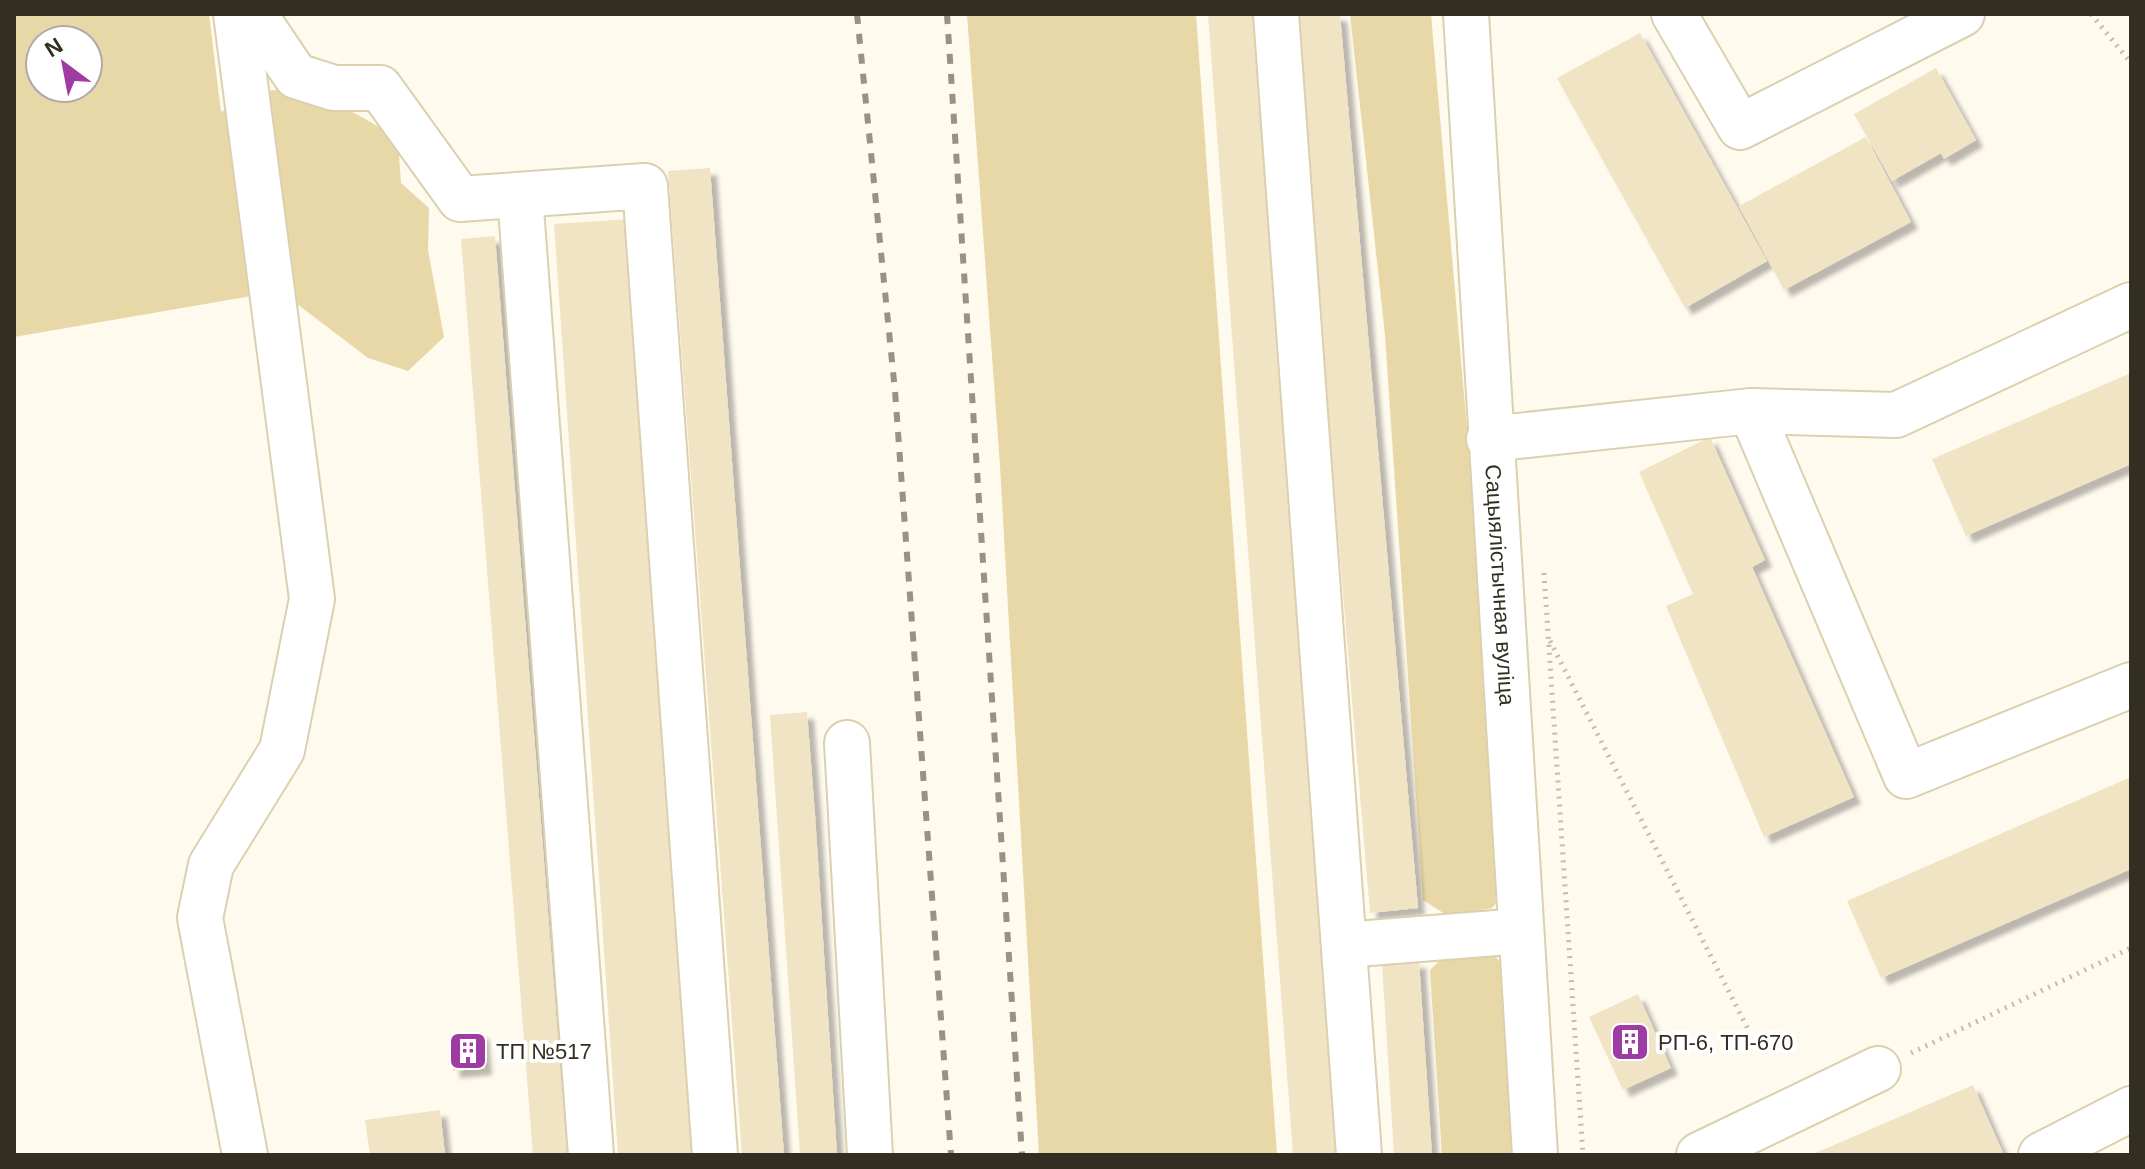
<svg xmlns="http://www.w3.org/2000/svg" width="2145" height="1169" viewBox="0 0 2145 1169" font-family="Arial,sans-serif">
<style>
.green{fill:#e9d8a7;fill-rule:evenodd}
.building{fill:#f0e4c5;filter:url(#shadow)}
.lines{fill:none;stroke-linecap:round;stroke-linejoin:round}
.minor-casing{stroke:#dbd0b0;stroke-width:48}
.path{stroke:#c2bdb1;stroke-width:5;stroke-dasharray:2 6;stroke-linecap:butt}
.minor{stroke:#fff;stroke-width:44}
.rail{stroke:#979286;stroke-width:6;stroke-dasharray:10 10;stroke-linecap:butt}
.labels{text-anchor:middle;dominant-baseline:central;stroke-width:8;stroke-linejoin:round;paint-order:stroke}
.street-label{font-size:22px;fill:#332e22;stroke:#fff}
.poi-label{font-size:22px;fill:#332e22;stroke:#fff;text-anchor:start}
</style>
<defs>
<filter id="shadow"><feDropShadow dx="7" dy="7" stdDeviation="2" flood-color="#0004"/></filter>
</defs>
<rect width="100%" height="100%" fill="#fffaee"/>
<path class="green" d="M14 14H209L221 112C234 106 252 94 266 91 305 84 369 117 398 141L401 183 429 208 428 250 444 337 408 371 368 358 280 291 14 337ZM40 40H88V88H40Z
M967 14H1196L1277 1155H1039L1000 466Z
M1350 14H1431L1507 890 1492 908 1448 916 1423 900 1385 335Z
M1486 947 1509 971 1521 1155H1442L1430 970 1448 953Z"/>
<path class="building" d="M1208 14H1256L1338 1155H1293Z
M1294 14H1340L1418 908 1370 913Z
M1640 33 1767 261 1685 308 1557 78Z
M1936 68 1976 140 1944 159 1941 153 1892 181 1854 114Z
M1866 137 1911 222 1784 290 1739 206Z
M710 168 784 1155H742L668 171Z
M630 219 693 1155H618L554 224Z
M495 236 567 1155H533L461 239Z
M2131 373V464L1966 536 1932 459Z
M1710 437 1765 560 1752 567 1854 797 1764 837 1666 606 1693 594 1639 472Z
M807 712 815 815 837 1155H800L770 715Z
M2131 777V869L1881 978 1847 901Z
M1419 961 1432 1155H1394L1382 964Z
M1638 994 1671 1068 1623 1090 1589 1017Z
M482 1032 485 1068 453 1071 450 1035Z
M1973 1085 2003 1153 1811 1155Z
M440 1110 445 1155H370L365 1120Z"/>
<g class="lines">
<defs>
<g id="minor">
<path d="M236 14 312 599 282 750 211 865 200 918 245 1155"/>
<path d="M254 14 296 76 334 88H380L460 199 645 186 715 1155"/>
<path d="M1276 14 1359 1155"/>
<path id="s1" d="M1466 14 1535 1155"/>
<path d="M1674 14 1740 127 1962 14"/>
<path d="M520 195 591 1155"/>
<path d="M1751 411 1906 776 2131 685"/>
<path d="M1489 439 1751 411 1896 415 2131 305"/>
<path d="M847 743 870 1155"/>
<path d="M1344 945 1521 931"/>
<path d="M1699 1155 1878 1069"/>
<path d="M2041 1155 2131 1109"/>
</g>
</defs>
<use href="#minor" class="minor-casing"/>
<path class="path" d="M2091 14 2131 63
M1544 573 1583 1155
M1550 641 1750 1033
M1911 1053 2131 948"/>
<use href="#minor" class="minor"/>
<path class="rail" d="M857 14 895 391 951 1155
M947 14 1022 1155"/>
</g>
<defs>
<symbol id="building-square" viewBox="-11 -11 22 22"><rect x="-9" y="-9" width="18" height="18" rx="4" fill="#9e3ca3" stroke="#fff"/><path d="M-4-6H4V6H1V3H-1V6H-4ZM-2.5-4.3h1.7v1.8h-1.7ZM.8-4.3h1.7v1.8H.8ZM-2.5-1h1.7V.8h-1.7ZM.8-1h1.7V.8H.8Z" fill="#fff"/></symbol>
</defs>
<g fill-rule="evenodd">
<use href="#building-square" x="1608" y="1020" width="44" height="44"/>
<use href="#building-square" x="446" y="1029" width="44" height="44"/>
</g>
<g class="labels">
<g class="street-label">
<text stroke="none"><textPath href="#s1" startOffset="572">Сацыялістычная вуліца</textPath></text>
</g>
<g class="poi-label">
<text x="1658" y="1042">РП-6, ТП-670</text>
<text x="496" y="1051">ТП №517</text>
</g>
</g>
<rect width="2145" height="1169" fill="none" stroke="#332e22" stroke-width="32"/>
<g transform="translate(64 64) rotate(328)"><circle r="38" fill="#ffffff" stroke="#adaba7" stroke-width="2"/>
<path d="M0-6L14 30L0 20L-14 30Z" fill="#9e3ca3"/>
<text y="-12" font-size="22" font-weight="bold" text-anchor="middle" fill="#332e22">N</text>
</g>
</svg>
